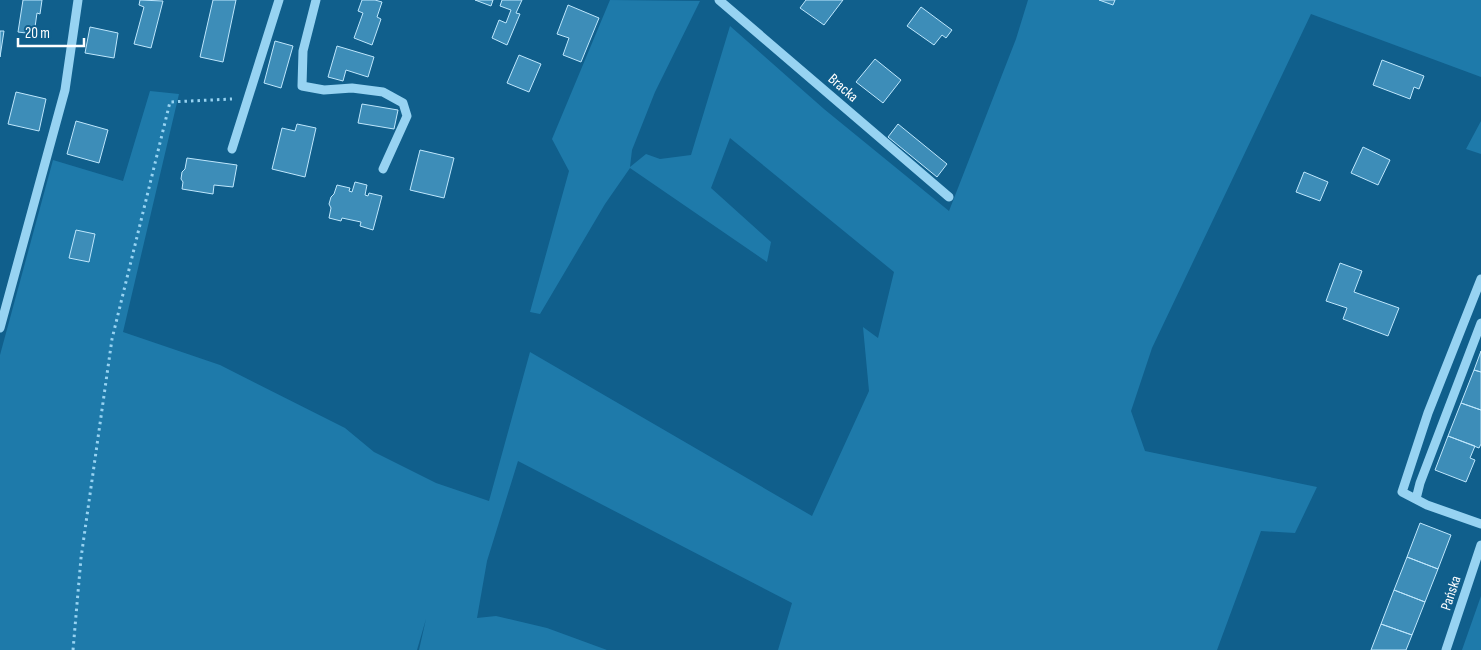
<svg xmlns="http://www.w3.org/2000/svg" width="1481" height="650" viewBox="0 0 1481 650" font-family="'Sofia Sans Condensed',sans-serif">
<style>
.green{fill:#1e7aaa}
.building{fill:#3d8db8;stroke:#bee7fd}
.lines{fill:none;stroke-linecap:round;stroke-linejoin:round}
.path{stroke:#97d3f2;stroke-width:3;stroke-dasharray:2.5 4;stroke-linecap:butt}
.minor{stroke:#97d3f2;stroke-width:9}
.labels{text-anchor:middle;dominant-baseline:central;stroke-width:5;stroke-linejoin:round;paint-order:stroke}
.street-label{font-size:15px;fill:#fff;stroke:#105f8c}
</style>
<rect width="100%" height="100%" fill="#105f8c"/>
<path class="green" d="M610 0 700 1 655 92 632 150 630 167 646 154 660 159 691 155 730 26 824 109 949 211 1016 39 1028 0H1481V77L1311 14 1152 348 1131 411 1145 451 1317 487 1295 533 1261 531 1217 650H778L792 603 518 461 487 561 477 618 496 616 547 628 607 650H419L426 619 417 650H0V355L53 160 123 181 150 91 179 94 123 332 220 365 345 428 374 452 436 483 489 501 530 352 812 516 869 391 863 327 878 338 894 272 730 138 711 188 771 242 767 262 630 168 605 204 540 314 530 312 569 171 552 139Z
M1481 121V154L1466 149Z
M1481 596V650H1462Z"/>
<path class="building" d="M23 0H42L40 14 37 13 34 34 18 32Z
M140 0 163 1 151 48 134 44 144 7 139 5Z
M213 0H236L223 62 200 57Z
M362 0H375L382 2 377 17 381 19 372 45 354 38 363 13 358 11Z
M475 0H493L491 6Z
M502 0H522L516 13 520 14 507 45 492 38 499 20 506 23 511 10 500 6Z
M806 0H843L824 25 800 8Z
M1099 0H1115L1113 5Z
M568 5 599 18 581 62 563 55 569 38 557 34Z
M921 7 952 30 946 38 942 35 934 45 907 26Z
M90 27 118 33 114 58 85 53Z
M0 31H4L0 57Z
M275 41 293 46 281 88 264 83Z
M337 46 374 57 368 77 346 70 343 81 328 77Z
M519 55 541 64 529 92 507 83Z
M875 59 901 80 883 103 856 82Z
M1382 60 1424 76 1419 89 1414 87 1410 99 1373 85Z
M16 92 46 99 39 131 8 124Z
M362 104 398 110 394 129 358 123Z
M76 121 108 130 99 163 67 154Z
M297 124 316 128 305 177 272 169 282 128 295 131Z
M898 124 947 164 937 177 888 137Z
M1363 147 1390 160 1378 185 1351 173Z
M420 150 454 158 444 198 410 190Z
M187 158 237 165 233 187 214 185 213 194 182 189 183 182 181 179 182 172 185 169Z
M1304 172 1328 182 1320 201 1296 192Z
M355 182 367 185 365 195 368 196 369 193 382 196 373 230 360 226 361 222 342 218 341 221 329 218 331 208 329 204 331 197 334 194 337 185 350 188 349 191 352 192Z
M76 230 95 234 89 262 69 258Z
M1340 263 1362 271 1354 292 1399 308 1388 336 1343 319 1347 308 1326 301Z
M1481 351V372L1474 370Z
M1474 370 1481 372V410L1461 403Z
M1461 403 1481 410V444L1479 448 1448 436Z
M1448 436 1475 446 1470 458 1475 460 1466 482 1435 470Z
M1420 523 1451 535 1438 569 1407 557Z
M1407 557 1438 569 1425 602 1394 590Z
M1394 590 1425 602 1412 635 1381 624Z
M1381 624 1412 635 1406 650H1371Z"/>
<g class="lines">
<path class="path" d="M73 650 81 558 112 339 170 102 232 99"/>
<path class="minor" d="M316 0 303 51 302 86 324 90 352 88 383 92 403 103 407 116 383 169
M719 0 949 197
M232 149 279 0
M1481 279 1428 413 1402 492 1427 505 1481 524
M0 328 65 90 78 0
M1416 499 1420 483 1481 323
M1446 650 1481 545"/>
</g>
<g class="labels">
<g class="street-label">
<text transform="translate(843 88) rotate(41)">Bracka</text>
<text transform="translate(1451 593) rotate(-72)">Pańska</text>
</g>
</g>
<path d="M18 38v8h66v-8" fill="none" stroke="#ffffff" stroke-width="2.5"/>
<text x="25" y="38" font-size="15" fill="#ffffff" stroke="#105f8c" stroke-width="4" paint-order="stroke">20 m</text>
</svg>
